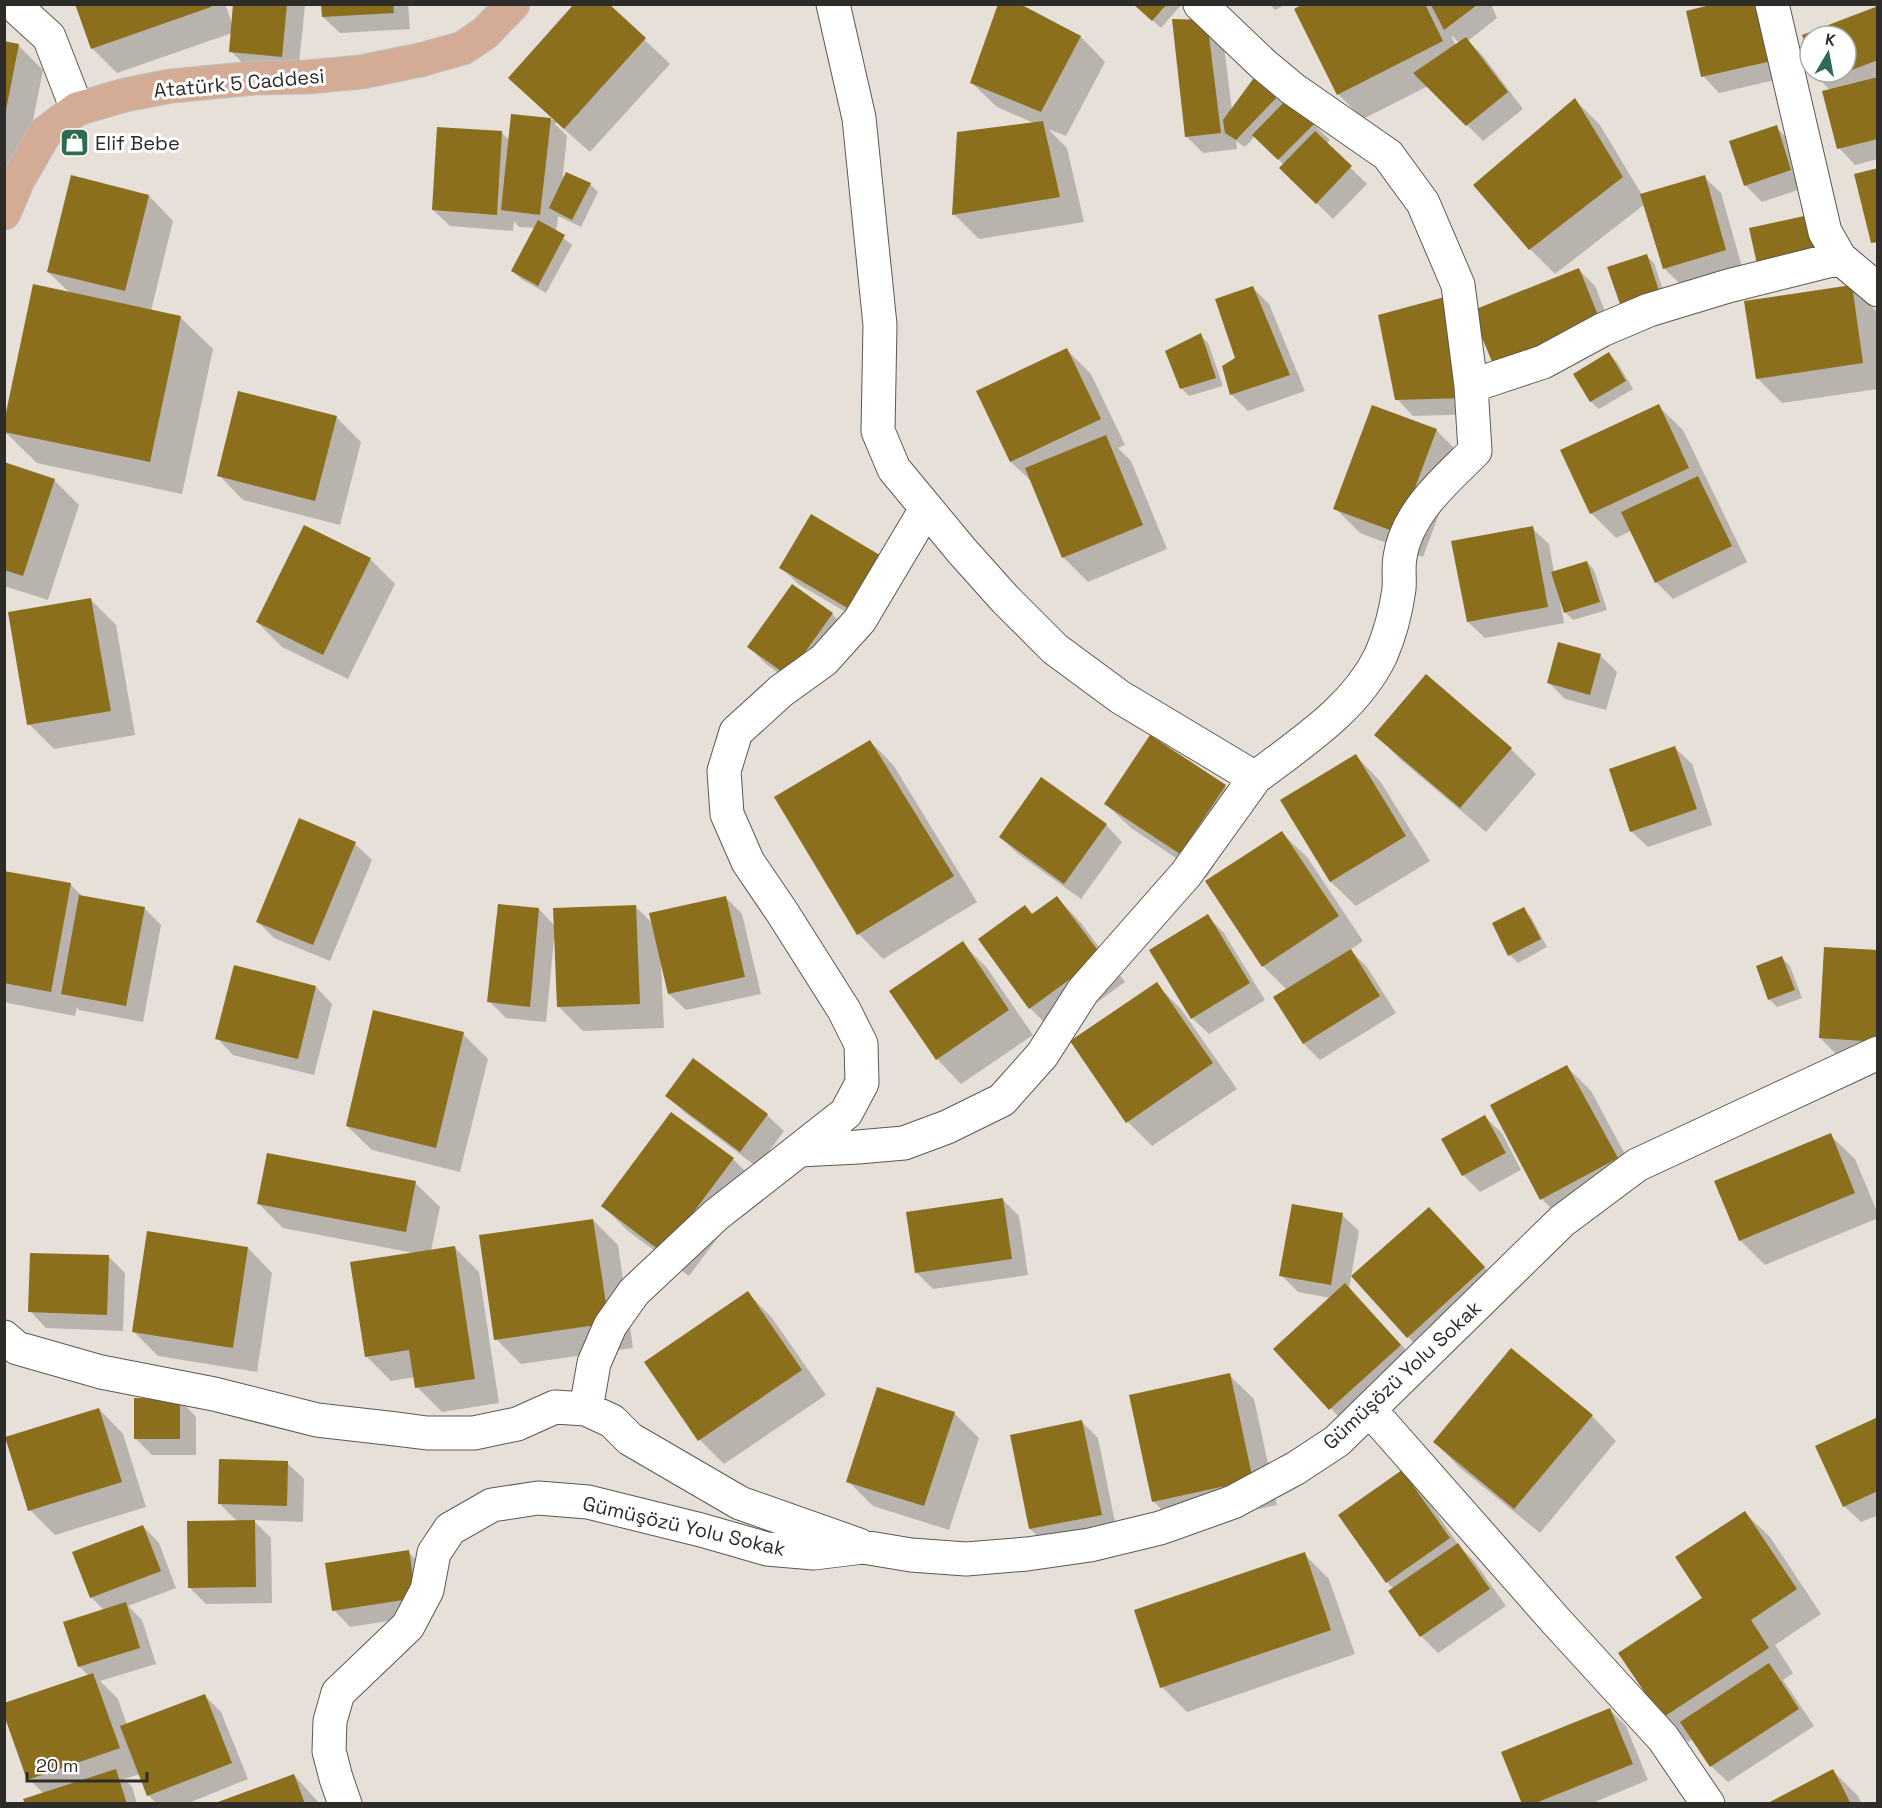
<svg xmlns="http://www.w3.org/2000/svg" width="1882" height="1808" viewBox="0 0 1882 1808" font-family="'Space Grotesk',sans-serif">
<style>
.shadow{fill:#0003;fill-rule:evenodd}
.building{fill:#8b6f1d}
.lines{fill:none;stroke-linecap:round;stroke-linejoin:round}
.minor-casing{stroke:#5d5852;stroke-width:35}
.major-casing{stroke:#c0c0bf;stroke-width:35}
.minor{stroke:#fff;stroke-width:33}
.major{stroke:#d4ac95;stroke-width:33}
.labels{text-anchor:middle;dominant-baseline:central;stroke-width:6;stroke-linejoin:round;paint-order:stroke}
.street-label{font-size:20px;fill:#2e2c29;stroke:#fff}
.poi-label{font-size:20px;fill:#2e2c29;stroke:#fff;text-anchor:start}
</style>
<rect width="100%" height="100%" fill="#e7e0d9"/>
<path class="shadow" d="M77 4H225L233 26 235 4H303L305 6 298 73 247 68 231 51 232 33 117 73 93 49Z
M323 4H408L410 29 340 33 323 17Z
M607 4 670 64 590 152 556 122 555 124 567 136 562 184H590L598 192 581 227 558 216 556 232 572 245 546 293 521 279 513 271 536 228 519 227 514 221 513 231 450 226 433 210 502 133 510 141 513 116 554 120 510 78Z
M1017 4 1081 37 1105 62 1066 136 1048 129 1067 148 1084 222 979 239 954 214 1036 124 997 107 972 83Z
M1135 4H1182L1161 28Z
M1270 4H1287L1275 10Z
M1306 4H1491L1497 18 1468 41 1483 56 1523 109 1483 141 1428 86 1363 119 1338 94ZM1451 36H1452L1460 44 1456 46Z
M1720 4 1788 77 1719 93 1703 76Z
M1878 8V159L1855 165 1839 148 1830 90 1821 81 1818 72H1846V36H1810V52L1804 36Z
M1174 20 1223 38 1232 111 1259 73 1330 140 1326 144 1367 184 1333 219 1297 184 1284 165 1255 136 1245 147 1236 141 1237 149 1203 153 1186 136Z
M4 43 18 45 43 70 19 191 4 188Z
M1575 100 1600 125 1642 195 1704 177 1721 193 1742 267 1681 285 1664 268 1645 204 1555 274 1530 249Z
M1776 127 1793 144 1807 187 1762 202 1745 185Z
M149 196 173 221 151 311 180 317 213 349 182 494 37 463 4 431 70 293 48 272Z
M1646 255 1654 263 1666 299 1629 311 1621 303Z
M1578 269 1595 286 1615 337 1494 363Z
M1852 287 1877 312 1878 389 1782 403 1757 378Z
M1253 288 1269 304 1305 391 1248 411 1232 395 1224 367 1237 359Z
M1380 316 1480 414 1413 416 1397 399Z
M1200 335 1208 343 1223 386 1189 396 1181 388Z
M1066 349 1091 374 1125 445 1118 448 1131 461 1167 549 1088 582 1063 557 1032 482 1011 462 978 391Z
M1609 354 1617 362 1633 389 1599 409 1591 402Z
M1658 406 1683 430 1747 562 1673 599 1656 582 1631 531 1616 538 1591 513Z
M336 417 361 442 340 525 243 500 219 475Z
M1436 430 1461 455 1423 557 1360 533 1335 508Z
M4 463 54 480 79 505 48 600 4 586Z
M812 516 868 625 798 584 781 567Z
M1532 528 1549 544 1554 573 1587 562 1594 570 1607 610 1573 620 1565 612 1562 600 1560 601 1564 623 1485 638 1468 622Z
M370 559 395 584 348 679 282 647 257 622Z
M793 586 832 614 849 631 805 692 766 664 749 647Z
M91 600 116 625 135 735 54 749 29 724Z
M1601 656 1617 672 1606 710 1565 699 1548 682Z
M1376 735 1511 749 1536 774 1486 832 1400 759Z
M870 741 894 766 977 902 883 959 859 934Z
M1675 748 1692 764 1712 825 1648 847 1631 831Z
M1356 756 1380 781 1430 861 1356 906 1331 882 1282 801Z
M1225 786 1249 811 1206 878 1131 828 1106 804Z
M1106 825 1122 842 1081 899 1017 853 1000 837Z
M1282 833 1307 857 1363 941 1350 950 1367 967 1396 1013 1320 1060 1304 1044 1287 990 1263 966Z
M355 844 372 860 330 961 274 938 257 921Z
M4 872 70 884 83 897 144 908 161 925 143 1022 79 1010 77 1007 75 1016 8 1003 4 1000Z
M726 898 742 914 761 994 686 1010 669 994 661 965 664 1028 583 1031 558 1006 556 939H554L546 1022 506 1018 489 1001 539 909 555 926 635 906 654 925Z
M1057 898 1081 923 1125 982 1055 1033 1030 1008 980 939 1025 907 1033 915Z
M1523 909 1531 917 1547 947 1518 963 1510 955Z
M1207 916 1224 933 1265 1000 1209 1034 1192 1018Z
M962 943 987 968 1033 1035 961 1084 937 1059Z
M1878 952V1065L1845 1063 1820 1038Z
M1782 958 1790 966 1802 998 1777 1007 1769 999Z
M1156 984 1181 1009 1237 1089 1152 1146 1128 1122Z
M316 987 332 1004 314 1075 233 1055 217 1038Z
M463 1034 488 1059 460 1172 372 1150 347 1126Z
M1567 1067 1591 1091 1641 1184 1566 1224 1542 1199Z
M667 1095 767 1115 784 1131 757 1167 684 1112Z
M1485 1117 1502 1133 1521 1170 1480 1192 1463 1175 1443 1139Z
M1830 1135 1855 1159 1878 1214V1218L1765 1265 1740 1240Z
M733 1159 758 1184 689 1276 628 1231 603 1206Z
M415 1183 440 1207 431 1251 454 1247 479 1272 499 1403 442 1412 417 1387 415 1377 391 1381 366 1356 414 1253 283 1228 259 1204Z
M1002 1199 1019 1216 1028 1275 933 1289 917 1273Z
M1429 1209 1509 1293 1432 1361 1408 1337Z
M1342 1215 1359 1231 1349 1289 1425 1370 1355 1434 1275 1349 1331 1298 1298 1292 1281 1275Z
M593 1220 618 1245 633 1348 521 1364 496 1339Z
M248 1248 272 1273 257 1372 158 1356 133 1331Z
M109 1257 125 1273 123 1331 46 1328 30 1311Z
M748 1293 772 1318 826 1395 724 1464 700 1440Z
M1229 1375 1254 1399 1277 1505 1179 1527 1154 1502 1131 1396Z
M180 1400 196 1417V1455H152L135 1438Z
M99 1409 123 1434 146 1507 55 1535 30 1510Z
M954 1413 979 1438 949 1530 873 1506 848 1481Z
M1592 1416 1616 1441 1540 1533 1459 1467 1435 1442Z
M1878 1419V1515L1861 1522 1844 1506Z
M1082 1422 1098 1438 1117 1532 1047 1545 1030 1529Z
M287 1463 304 1479 303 1522 253 1520 271 1538 272 1603 206 1604 189 1587 238 1522 219 1503Z
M1402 1472 1419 1488 1460 1547 1474 1561 1506 1606 1438 1653 1421 1636 1390 1592 1394 1589 1387 1582Z
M1745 1513 1770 1537 1821 1614 1775 1645 1793 1673 1783 1680 1814 1726 1728 1782 1711 1766 1693 1739 1688 1742 1663 1717 1704 1598Z
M143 1526 159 1543 176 1588 128 1606 142 1620 156 1664 100 1681 118 1699 127 1725 204 1695 221 1712 248 1779 186 1804H157L148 1795 140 1774 124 1779 132 1787 137 1804H26L44 1794 29 1779 89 1676 79 1666 104 1610 91 1597Z
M408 1552 425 1569 432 1614 350 1627 334 1610Z
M1304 1554 1329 1579 1355 1654 1187 1712 1162 1687Z
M1610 1710 1626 1726 1648 1780 1590 1804H1524Z
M1833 1771 1858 1796 1862 1804H1769Z
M294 1775 320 1804H219Z"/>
<path class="building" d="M75 4H210L211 7 91 49Z
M233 4H287L282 57 229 52Z
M321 4H393L394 13 322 17Z
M574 4H609L646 38 564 129 508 78Z
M998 4H1020L1081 36 1041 112 970 83Z
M1133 4H1167L1152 21Z
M1303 4H1425L1443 41 1337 95 1294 9Z
M1714 4H1759L1772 61 1701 77 1686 11Z
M1431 5H1477L1444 30Z
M1878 6V60L1820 82 1816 72H1846V36H1810V56L1802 35Z
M1172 19 1207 20 1221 133 1185 137Z
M1466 37 1508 92 1466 126 1413 73Z
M4 41 19 44 6 110 4 109Z
M1259 71 1279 95 1236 140 1225 133 1223 120Z
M1878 77V139L1837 149 1822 91Z
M1288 98 1315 123 1278 160 1252 135Z
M1575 98 1623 177 1529 250 1473 185Z
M511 114 551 118 540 215 501 210Z
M1043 121 1060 197 952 215 957 132Z
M1777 125 1791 170 1744 186 1729 141Z
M437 127 502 131 497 215 432 210Z
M1315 131 1352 166 1316 204 1279 168Z
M1878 168V242L1871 243 1854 174Z
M566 172 591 183 572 220 549 208Z
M71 175 149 195 125 291 47 272Z
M1705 175 1726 250 1663 269 1640 194Z
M1809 215 1817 250 1757 264 1749 228Z
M538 220 565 235 538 286 511 271Z
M1647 254 1659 291 1620 304 1607 267Z
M1579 268 1600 320 1493 364 1471 311Z
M33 284 181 316 150 462 4 432V422Z
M1852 285 1863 363 1756 379 1744 301Z
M1253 286 1290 375 1230 395 1222 366 1235 358 1215 299Z
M1452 295 1464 398 1395 400 1378 315Z
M1201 333 1216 378 1180 389 1165 351Z
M1067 348 1101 419 1010 462 976 391Z
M1609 352 1626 381 1590 402 1573 374Z
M238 391 337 416 315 501 217 476Z
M1659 404 1689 468 1590 514 1560 450Z
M1372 405 1437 429 1398 533 1333 509Z
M1106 435 1143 525 1062 558 1025 468Z
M4 462 55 479 23 576 4 570Z
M1698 476 1732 546 1655 583 1621 512Z
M811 514 883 557 851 610 779 568Z
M304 525 371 558 323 655 256 622Z
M1533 526 1548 607 1467 622 1451 541Z
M1587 561 1600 602 1564 613 1551 572Z
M792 584 833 613 788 676 747 647Z
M91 598 111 711 27 725 8 612Z
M1558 642 1601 654 1590 695 1547 683Z
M1426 674 1512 748 1460 808 1374 735Z
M1150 735 1226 785 1180 854 1104 804Z
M870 740 954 876 857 935 774 797Z
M1675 746 1697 809 1630 832 1609 769Z
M1356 754 1406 836 1330 882 1280 800Z
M1041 777 1107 824 1064 884 999 837Z
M299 818 356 842 313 945 256 922Z
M1282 831 1339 916 1262 967 1205 881Z
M4 871 71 883 51 992 4 983Z
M79 895 145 907 126 1006 61 994Z
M726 896 745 977 668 994 649 913Z
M1057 896 1102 956 1029 1009 978 939 1025 905 1032 914Z
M498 904 539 908 530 1007 487 1002Z
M636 905 640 1004 557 1007 553 908Z
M1524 907 1541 939 1508 956 1492 923Z
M1208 914 1250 983 1191 1019 1149 950Z
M963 941 1009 1010 936 1060 889 991Z
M1824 947 1878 950V1042L1819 1038Z
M1351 949 1380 996 1303 1044 1273 997Z
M1782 956 1795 990 1768 1000 1756 966Z
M234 965 316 986 298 1059 215 1039Z
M1157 982 1213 1063 1126 1123 1070 1041Z
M373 1010 464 1032 436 1148 346 1126Z
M693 1058 768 1114 740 1152 665 1096Z
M1567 1065 1618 1158 1540 1200 1490 1105Z
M671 1112 734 1158 663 1253 601 1206Z
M1485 1115 1506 1153 1462 1176 1441 1139Z
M1831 1133 1855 1193 1739 1241 1714 1181Z
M267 1153 416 1181 406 1232 257 1204Z
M1003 1198 1012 1259 915 1273 906 1212Z
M1292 1204 1343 1213 1331 1285 1279 1276Z
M1429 1207 1485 1267 1407 1338 1351 1276Z
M593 1219 609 1323 494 1340 479 1235Z
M147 1231 248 1247 233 1348 132 1332Z
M455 1246 475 1379 415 1388 409 1350 365 1357 350 1262Z
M30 1253 109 1255 107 1315 28 1312Z
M1345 1283 1401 1345 1329 1410 1273 1349Z
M748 1291 802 1370 698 1441 644 1362Z
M1511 1348 1593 1415 1514 1509 1433 1442Z
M1230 1373 1253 1480 1152 1502 1129 1395Z
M877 1387 955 1412 924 1506 846 1482Z
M134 1398 180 1399V1439H134Z
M99 1408 122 1482 28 1511 5 1437Z
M1878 1417V1491L1843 1507 1815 1446Z
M1082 1420 1102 1515 1029 1529 1010 1435Z
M219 1459 288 1461 287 1506 218 1504Z
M1402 1470 1450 1538 1386 1583 1338 1515Z
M1745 1511 1797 1589 1751 1620 1769 1648 1662 1718 1618 1653 1702 1598 1675 1557Z
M255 1520 256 1587 188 1588 187 1521Z
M143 1525 161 1571 90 1598 72 1552Z
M1458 1543 1490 1589 1420 1637 1388 1591Z
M409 1550 416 1598 332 1611 325 1563Z
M1305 1552 1331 1630 1160 1688 1134 1610Z
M126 1602 140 1648 78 1667 63 1622Z
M1769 1663 1799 1709 1710 1767 1680 1722Z
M93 1673 120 1748 27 1780 4 1715V1703Z
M205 1694 232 1763 147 1796 120 1726Z
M1610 1708 1633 1764 1533 1804H1522L1501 1752Z
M116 1769 127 1804H25L23 1799Z
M1833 1769 1851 1804H1766Z
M294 1774 305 1804H215V1803Z"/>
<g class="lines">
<defs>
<path id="minor" d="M13 4 49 37 77 109
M1200 4 1264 65 1293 89 1388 155 1423 203 1458 285 1471 386 1475 451C1445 481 1407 512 1400 557 1398 567 1400 578 1399 589 1396 611 1390 634 1381 655 1355 709 1302 742 1255 778
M1772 4 1825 232 1840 258 1878 290
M1471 386 1543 362 1602 330 1649 310 1728 286 1840 258
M799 1150 846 1113 862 1083 861 1044 844 1010 782 912 748 862 727 814 724 771 736 732 781 691 824 660 860 620 926 509
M4 1337 17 1348 101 1372 214 1394 317 1420 396 1429 427 1433H474L517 1424 555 1407 586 1409 612 1421 630 1439 740 1503 859 1545
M586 1409 594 1363 610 1326 634 1292 716 1215 799 1150 858 1147 904 1143 947 1127 1002 1100 1042 1055 1083 991 1186 874 1255 778 1120 697 1055 649 1005 599 962 551 894 469 878 431 880 325 859 118 833 4
M1370 1410 1556 1621 1663 1738 1708 1804
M345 1804 336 1778 329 1751 330 1721 338 1693 408 1626 427 1590 434 1553 450 1529 492 1505 538 1498 588 1502 701 1530 767 1549 814 1553 863 1547 911 1555 966 1559 1027 1554 1090 1545 1160 1528 1233 1502 1296 1468 1337 1441 1562 1221 1637 1165 1878 1053"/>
<path id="major" d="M4 213 18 180 45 133 77 109 125 95 171 86 255 78 307 77 361 72 420 60 463 48 485 33 513 4"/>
</defs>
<use href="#minor" class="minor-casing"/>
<use href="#major" class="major-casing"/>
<use href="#minor" class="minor"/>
<use href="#major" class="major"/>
</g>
<defs>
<symbol id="shop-square" viewBox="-11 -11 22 22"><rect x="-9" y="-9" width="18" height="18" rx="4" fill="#2f6a53" stroke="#fff"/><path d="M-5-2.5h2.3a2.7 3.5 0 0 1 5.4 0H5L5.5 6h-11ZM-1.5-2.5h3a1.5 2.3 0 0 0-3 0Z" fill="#fff"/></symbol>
</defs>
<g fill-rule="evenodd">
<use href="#shop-square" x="58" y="126" width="33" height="33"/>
</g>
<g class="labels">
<g class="street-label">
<text transform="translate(239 83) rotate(-5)">Atatürk 5 Caddesi</text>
<text transform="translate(1402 1375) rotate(-43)">Gümüşözü Yolu Sokak</text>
<text transform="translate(684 1526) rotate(13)">Gümüşözü Yolu Sokak</text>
</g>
<g class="poi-label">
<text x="95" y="143">Elif Bebe</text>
</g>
</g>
<rect width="1882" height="1808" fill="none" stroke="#2e2c29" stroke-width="12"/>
<g transform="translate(1828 54) rotate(10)"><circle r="28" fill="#ffffff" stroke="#ababa9" stroke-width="1.5"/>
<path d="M0-4.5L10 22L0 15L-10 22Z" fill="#2f6a53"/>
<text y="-9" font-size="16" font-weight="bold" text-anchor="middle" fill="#2e2c29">K</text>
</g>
<path d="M27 1772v9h120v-9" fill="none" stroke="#2e2c29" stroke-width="3"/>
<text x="36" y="1772" font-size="18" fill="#2e2c29" stroke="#ffffff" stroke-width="4.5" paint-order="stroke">20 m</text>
</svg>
